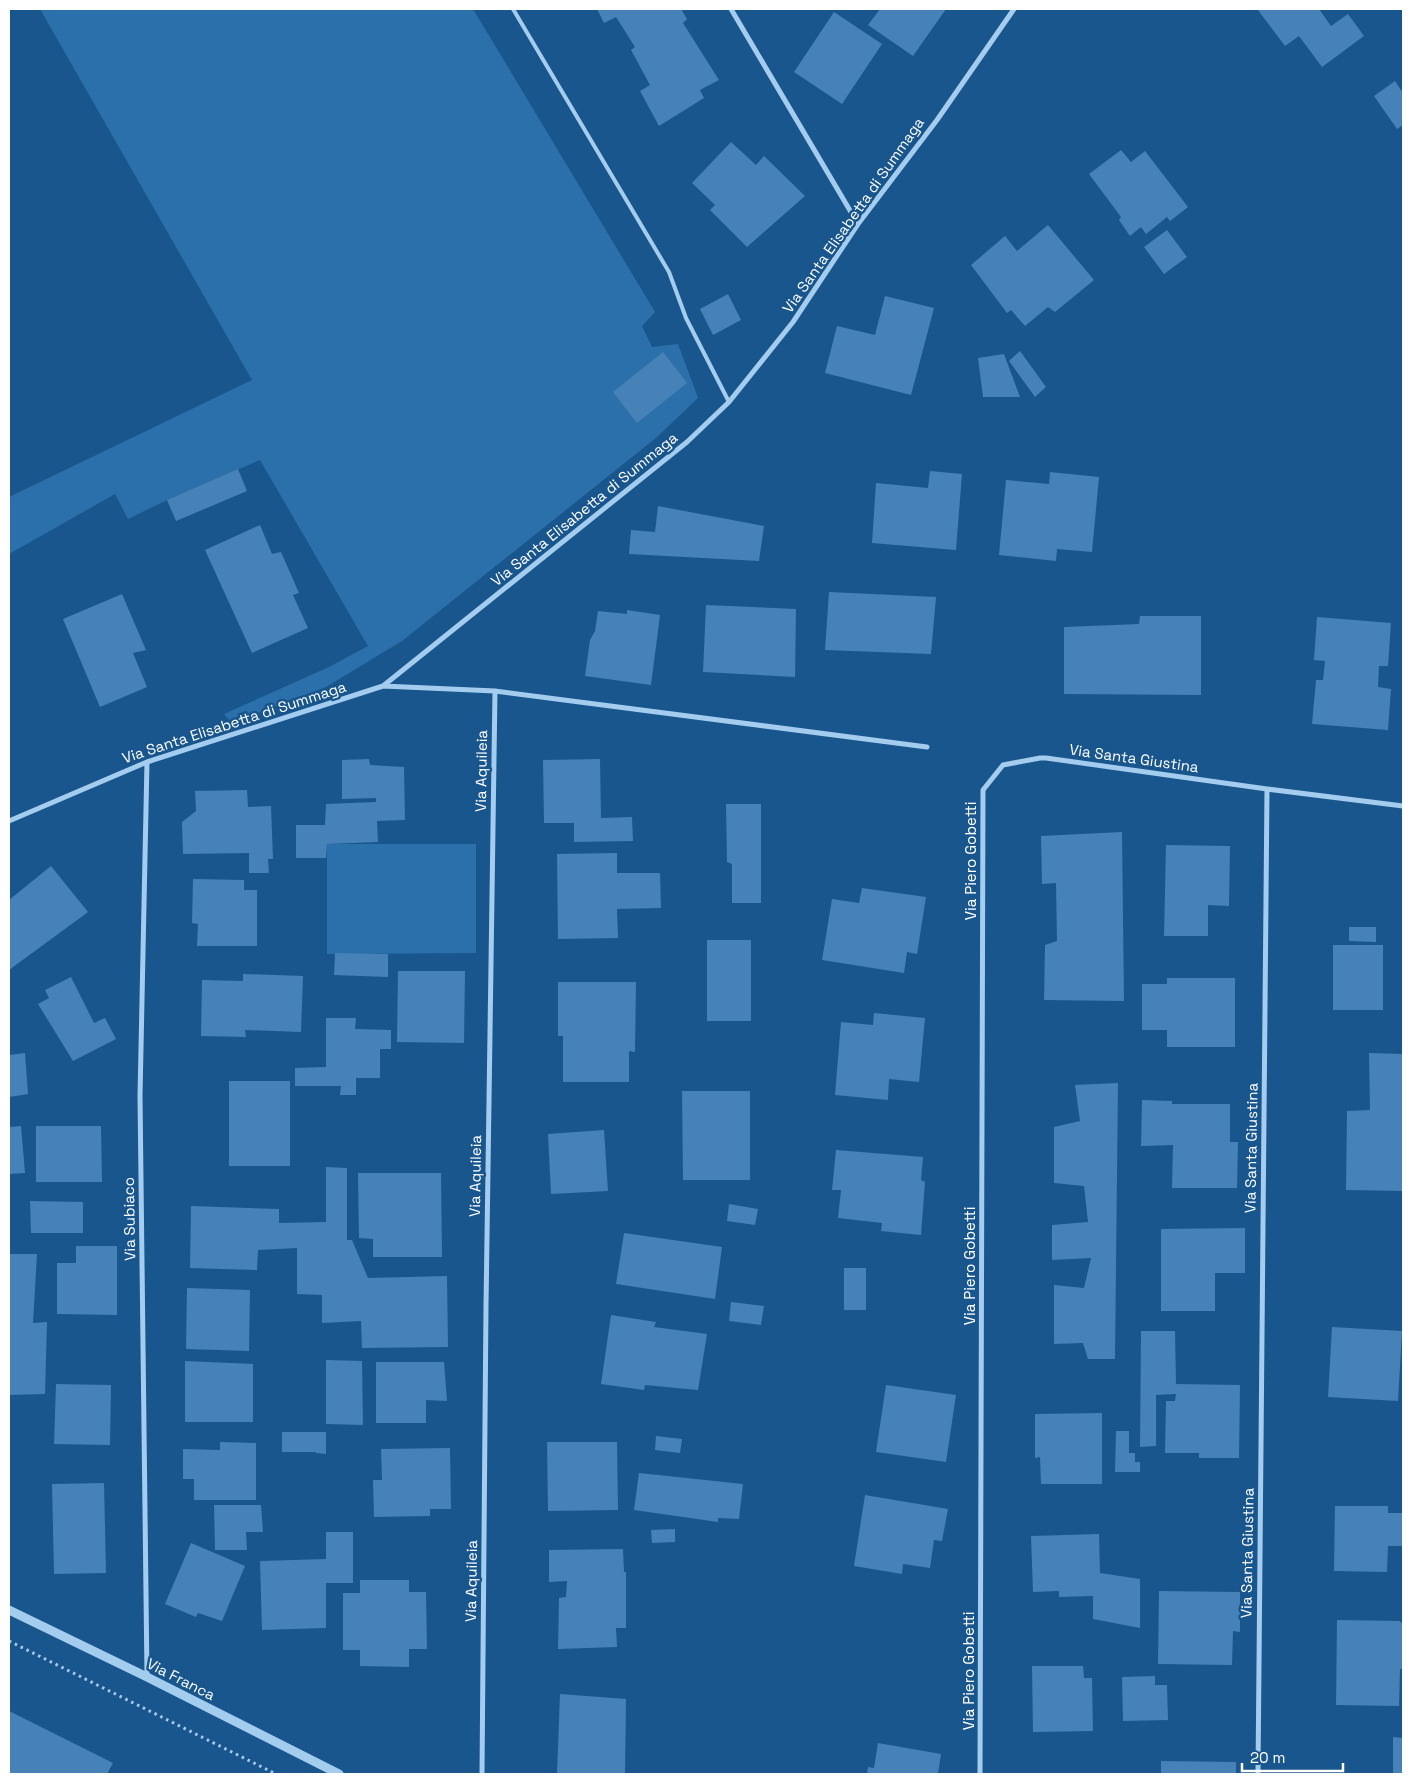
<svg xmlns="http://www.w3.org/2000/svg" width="1412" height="1783" viewBox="0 0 1412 1783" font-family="'Space Grotesk',sans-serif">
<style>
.green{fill:#2c70ab}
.building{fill:#4682b7}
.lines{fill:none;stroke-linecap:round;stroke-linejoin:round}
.path{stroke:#a4ccee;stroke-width:3;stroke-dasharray:2.5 4;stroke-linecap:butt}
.service{stroke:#a4ccee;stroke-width:4}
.minor{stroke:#a4ccee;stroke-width:5}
.tertiary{stroke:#a4ccee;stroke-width:9}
.labels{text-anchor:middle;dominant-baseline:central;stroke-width:5;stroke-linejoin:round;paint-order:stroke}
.street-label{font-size:15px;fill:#fff;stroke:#19568d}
</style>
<rect width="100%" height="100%" fill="#19568d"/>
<path class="green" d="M40 9H473L655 312 642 326 652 347 678 344 698 398 657 437 402 641 326 687 232 723 224 714 329 667 368 646 260 460 167 500 128 519 115 494 9 554V497L252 380Z
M327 844H476V953L327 954Z"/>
<path class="building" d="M597 9H681L687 19 683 23 719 80 700 90 704 98 659 126 640 91 650 85 631 50 635 47 616 17 604 23Z
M880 9H946L913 56 868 25Z
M1260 9H1319L1331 26 1348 14 1364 36 1322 67 1299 36 1285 46 1258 10Z
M834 12 882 44 842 104 794 72Z
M1395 81 1403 93V125L1397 129 1374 96Z
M731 142 756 165 764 156 805 196 747 247 710 210 715 205 692 183Z
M1121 150 1131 162 1145 151 1188 207 1170 221 1167 217 1146 234 1141 227 1130 236 1119 220 1121 217 1089 174Z
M1048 225 1094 280 1055 312 1048 307 1025 326 1011 310 1007 313 971 265 1005 236 1017 251Z
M1167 230 1187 257 1164 274 1144 247Z
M728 294 741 320 713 335 700 309Z
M885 296 934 308 911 395 825 373 837 326 875 335Z
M1020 351 1046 387 1035 397 1009 361Z
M663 352 687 383 637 423 613 392Z
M1004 354 1020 397H983L978 358Z
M238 469 247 491 176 521 167 500Z
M930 471 962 474 956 550 872 543 876 483 928 488Z
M1050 472 1099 477 1092 552 1057 549 1056 561 999 555 1006 480 1049 484Z
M658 506 764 526 759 561 629 554 631 530 655 532Z
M260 525 272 554 281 552 299 593 293 595 308 628 252 653 205 550Z
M829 592 936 597 931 654 825 650Z
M122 594 146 650 133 653 147 687 100 707 63 619Z
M706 605 796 609 795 677 703 672Z
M627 610 660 615 651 685 585 676 590 640 595 631 598 611 627 614Z
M1140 616H1201V695L1064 694V627L1139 624Z
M1317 617 1391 623 1388 666H1379L1378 687 1391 689 1388 730 1312 724 1316 680H1323L1325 661 1314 660Z
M369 759 370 765 404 767 405 820 377 821 378 842 327 844 326 858H296V825H325L326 804 376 802V798L342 799V760Z
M600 759 601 818 632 817 633 841 574 842V823H544L543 760Z
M247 790 248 807 271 806 273 859H268L269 873H249V853L183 854 182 822 196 811 195 791Z
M726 804H761V903H732V864L727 862Z
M1122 832 1124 1001 1044 1000 1045 945 1057 941 1056 883 1042 884 1041 836Z
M1166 845 1230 846 1229 906 1208 905V936H1164Z
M617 853V873H660L661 908 617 909 618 938 558 939 557 854Z
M51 866 88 912 9 970V900Z
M193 879 244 880V890H257V946H197L198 924 192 923Z
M862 888 926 897 917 954 907 952 904 973 822 960 832 899 859 903Z
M1349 927H1376V942L1349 941Z
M707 940H751V1021H707Z
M1333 945H1383V1010H1333Z
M335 953 388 954V977L334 975Z
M398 971H465L464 1043 397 1042Z
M243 974 303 976 301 1032 245 1030 246 1037 201 1036 202 980 243 981Z
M71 977 94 1023 105 1018 116 1039 73 1061 38 1004 49 998 45 990Z
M1167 978H1235V1047H1167V1030H1142V984H1167Z
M558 982H636L635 1052 629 1051V1082H563V1036H558Z
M874 1013 925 1018 919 1082 889 1079 888 1100 835 1095 841 1022 873 1025Z
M326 1018H356L355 1029 391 1030V1049H380V1078H356V1095H340L341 1086H295V1068L326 1067Z
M25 1053 28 1094 9 1097V1055Z
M1369 1053 1403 1054V1191L1346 1190 1347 1111 1370 1110Z
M229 1081H290V1166H229Z
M1118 1083 1115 1359H1088L1083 1343 1054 1344V1285L1084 1288 1091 1258 1052 1260V1225L1088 1222 1084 1186 1054 1183V1127L1080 1121 1075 1085Z
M682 1091H750V1180H683Z
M1142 1100 1172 1101V1104H1230V1142H1238L1237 1188H1172L1173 1145 1141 1146Z
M21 1126 25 1173 9 1174V1127Z
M36 1126H101L102 1182H36Z
M604 1130 608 1191 551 1194 548 1134Z
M836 1150 923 1157 921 1180 925 1182 921 1235 881 1231 882 1223 838 1218 841 1190H832Z
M326 1167 347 1168V1240H352L368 1278 447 1276 448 1347 362 1348 361 1321 322 1323V1295L297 1294V1248L258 1250 257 1270 190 1268 191 1206 279 1209V1223L326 1222Z
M358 1173H441L442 1257H373V1239L359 1238Z
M30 1201 83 1202V1233H31Z
M729 1204 758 1209 755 1225 727 1221Z
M1245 1228V1273H1215V1311H1161V1229Z
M624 1233 722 1247 715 1299 616 1284Z
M76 1246H117V1315L57 1314V1263H76Z
M9 1254H37L33 1323 47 1322 45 1394 9 1395Z
M844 1268H866V1310H844Z
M187 1288 250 1290 249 1351 186 1349Z
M731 1302 764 1306 761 1325 729 1321Z
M611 1315 656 1322 654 1327 707 1334 698 1390 645 1385 644 1390 601 1384Z
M1332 1327 1402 1331 1398 1401 1328 1397Z
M1141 1331H1175L1176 1384 1240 1385 1239 1458H1199V1453H1165L1166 1401H1175L1176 1394 1156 1395V1446L1140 1447Z
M326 1360 362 1361 363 1425 326 1424Z
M185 1361 253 1364V1422H185Z
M376 1362H444L447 1401 426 1400V1423H376Z
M56 1384 111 1385 110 1445 54 1444Z
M886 1385 956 1395 946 1462 876 1452Z
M1102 1413V1484H1041L1040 1457 1035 1458V1414Z
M1116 1431H1129V1453H1135V1462H1140V1472H1115Z
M282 1432H326V1454L316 1453V1452H282Z
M656 1436 682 1439 680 1453 655 1450Z
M220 1442 256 1443V1500H194V1479H183V1449L220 1450Z
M547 1442H617L618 1510 548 1511Z
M450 1448 451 1509H430V1516L374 1517 373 1480H382L381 1449Z
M639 1473 743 1484 739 1519 718 1518V1522L634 1510Z
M104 1483 106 1573 54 1574 52 1484Z
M865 1495 948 1509 942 1541 934 1540 930 1568 903 1564 902 1574 854 1566Z
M214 1505H261L263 1532H246L247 1550H215Z
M1335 1506H1388V1513H1403V1546H1388L1387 1572 1334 1571Z
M675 1529V1542L652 1543 651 1530Z
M326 1532H353V1583H326V1628L262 1630 260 1561 326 1559Z
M1099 1534 1100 1573 1140 1579V1628L1093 1619V1596L1059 1597V1591L1033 1592 1031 1536Z
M191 1543 245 1566 222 1621 198 1613 196 1617 165 1604Z
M623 1549 624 1572H626V1628H616L617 1647 558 1649 559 1598 566 1597 567 1581 549 1582V1550Z
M360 1580H409V1592H426L427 1649H409V1667L360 1666V1650H343V1593H360Z
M1159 1591 1240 1592V1632L1233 1631 1232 1665 1158 1664Z
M1337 1620 1400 1621 1401 1623H1403V1669H1400L1399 1706 1336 1705Z
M1032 1666H1083L1084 1678H1092L1093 1731 1033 1732Z
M1155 1676V1685H1167L1168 1720 1123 1721 1122 1677Z
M560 1694 626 1699 625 1774H557Z
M9 1711 113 1763 107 1774H9Z
M1393 1737 1403 1738V1774H1393Z
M878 1743 941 1754 938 1774H867L868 1767 874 1768Z
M1161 1761 1236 1762V1774H1161Z"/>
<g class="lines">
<path class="path" d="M9 1641 276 1774"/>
<path class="service" d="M513 9 669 272 686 318 729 402"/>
<path class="minor" d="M731 9 858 224
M383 686 495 691 486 1306 482 1774
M495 691 927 747
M9 821 147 762 383 686 687 442 729 402 793 322 858 224 937 120 1014 9
M147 1677 140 1096 147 762
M980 1774 983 790 1003 765 1040 758H1046L1267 789 1403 806
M1258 1774 1267 789"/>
<path class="tertiary" d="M9 1610 147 1677 339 1774"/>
</g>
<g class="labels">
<g class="street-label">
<text transform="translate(853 215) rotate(-55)">Via Santa Elisabetta di Summaga</text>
<text transform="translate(584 509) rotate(-39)">Via Santa Elisabetta di Summaga</text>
<text transform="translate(234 722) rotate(-18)">Via Santa Elisabetta di Summaga</text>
<text transform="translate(1134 758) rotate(8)">Via Santa Giustina</text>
<text transform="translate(481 771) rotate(-89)">Via Aquileia</text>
<text transform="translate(970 861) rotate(-90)">Via Piero Gobetti</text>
<text transform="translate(1251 1148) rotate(-89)">Via Santa Giustina</text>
<text transform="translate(475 1176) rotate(-89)">Via Aquileia</text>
<text transform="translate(129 1219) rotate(-91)">Via Subiaco</text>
<text transform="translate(969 1266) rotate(-90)">Via Piero Gobetti</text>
<text transform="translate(1247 1553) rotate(-89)">Via Santa Giustina</text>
<text transform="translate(471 1581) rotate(-89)">Via Aquileia</text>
<text transform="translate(968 1671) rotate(-90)">Via Piero Gobetti</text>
<text transform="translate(181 1679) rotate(27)">Via Franca</text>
</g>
</g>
<rect width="1412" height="1783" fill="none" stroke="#ffffff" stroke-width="20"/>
<path d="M1242 1763v8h101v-8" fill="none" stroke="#ffffff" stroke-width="2.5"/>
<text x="1250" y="1763" font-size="15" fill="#ffffff" stroke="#19568d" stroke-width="4" paint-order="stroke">20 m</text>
</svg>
